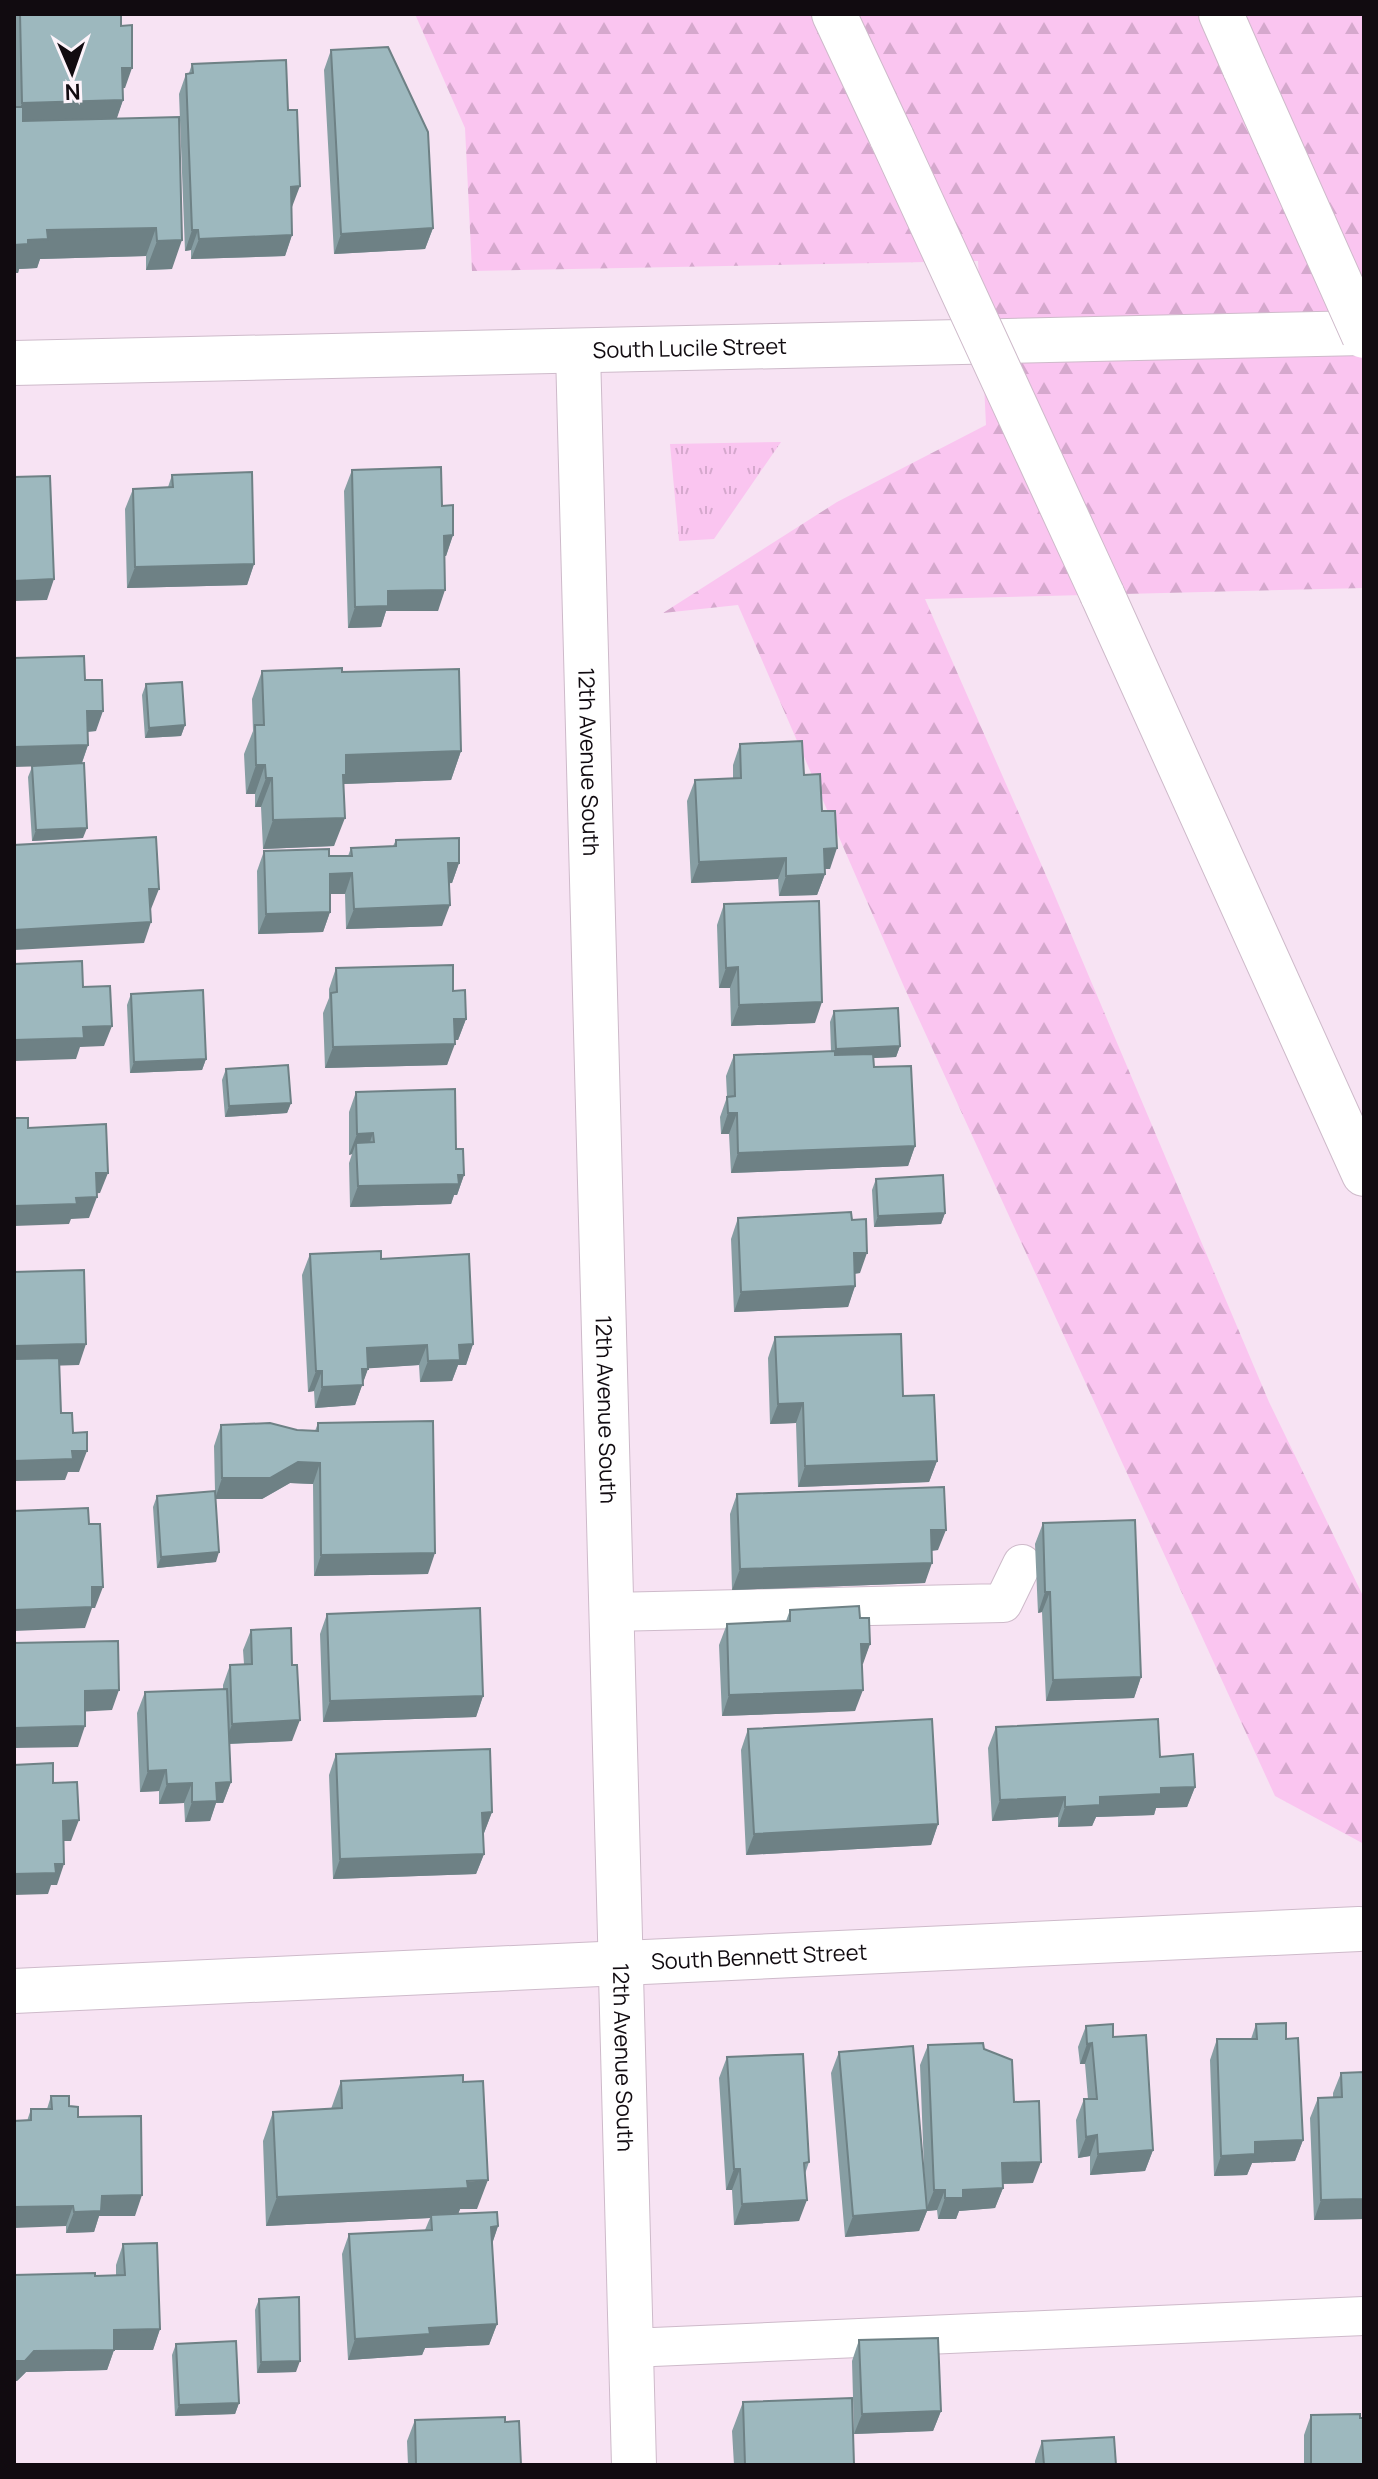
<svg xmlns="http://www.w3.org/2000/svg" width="1378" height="2479" viewBox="0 0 1378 2479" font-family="Manrope,sans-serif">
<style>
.grass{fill:url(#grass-tufts)}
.forest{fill:url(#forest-firs)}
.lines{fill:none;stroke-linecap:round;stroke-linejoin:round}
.service-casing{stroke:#cebaca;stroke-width:40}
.minor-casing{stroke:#cebaca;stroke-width:46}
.tertiary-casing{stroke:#cebaca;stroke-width:46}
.motorway-casing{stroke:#cebaca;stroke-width:46}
.service{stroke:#fff;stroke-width:38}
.minor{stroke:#fff;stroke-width:44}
.tertiary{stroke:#fff;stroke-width:44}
.motorway{stroke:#fff;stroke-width:44}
.motorway-bridge-casing{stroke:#cebaca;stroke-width:46;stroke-linecap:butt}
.motorway-bridge{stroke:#fff;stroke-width:44}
.wall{fill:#879ea3}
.shaded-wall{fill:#6e8185}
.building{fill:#9db8be;stroke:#6e8185;stroke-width:2}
.labels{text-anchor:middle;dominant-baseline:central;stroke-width:6;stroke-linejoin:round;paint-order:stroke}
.street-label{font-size:22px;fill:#110b10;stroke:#fdf4fb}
</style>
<defs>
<pattern id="grass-tufts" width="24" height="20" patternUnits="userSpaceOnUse" patternTransform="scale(2)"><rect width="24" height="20" fill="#fac5f0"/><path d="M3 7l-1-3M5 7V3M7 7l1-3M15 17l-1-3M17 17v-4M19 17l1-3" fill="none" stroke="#d5a8cd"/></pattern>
<pattern id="forest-firs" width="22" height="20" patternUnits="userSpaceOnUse" patternTransform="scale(2)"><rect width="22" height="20" fill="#fac5f0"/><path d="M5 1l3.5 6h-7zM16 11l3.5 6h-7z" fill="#d5a8cd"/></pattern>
</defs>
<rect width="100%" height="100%" fill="#f7e3f3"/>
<path class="grass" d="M781 442 714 539 679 541 670 444Z"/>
<path class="forest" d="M415 14H1364V588L925 599 1052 889 1269 1402 1364 1598V1844L1275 1796 905 989 738 605 663 613 837 502 986 425 978 261 472 271 465 128Z"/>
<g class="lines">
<defs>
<path id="service" d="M610 1612 1003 1603 1022 1564
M630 2348 1364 2316"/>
<g id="minor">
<path id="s1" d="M578 352 634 2465"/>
<path id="s2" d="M14 1991 1359 1929"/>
</g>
<g id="tertiary">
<path id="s3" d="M14 363 1364 333"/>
</g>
<path id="motorway" d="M834 14 892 138
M1221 14 1245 69
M1102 594 1364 1174"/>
</defs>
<use href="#service" class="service-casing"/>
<use href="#minor" class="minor-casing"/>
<use href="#tertiary" class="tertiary-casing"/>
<use href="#motorway" class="motorway-casing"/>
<use href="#service" class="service"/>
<use href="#minor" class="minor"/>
<use href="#tertiary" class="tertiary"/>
<use href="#motorway" class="motorway"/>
<defs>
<path id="motorway-bridge" d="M1245 69 1364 336
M892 138 1102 594"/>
</defs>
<use href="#motorway-bridge" class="motorway-bridge-casing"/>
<use href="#motorway-bridge" class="motorway-bridge"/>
</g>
<path class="wall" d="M14 14H121L125 88H123V100L116 119 172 269 146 270V256L40 259 37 268 19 269 18 273H14Z
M331 50 433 228 425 249 334 254 324 70Z
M192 64 292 207V235L285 256 191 259V250L185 251 179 94 186 74 189 73Z
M352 470 442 506 453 535 446 556H444L438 611H386L381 627 348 628 344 491Z
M172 475 254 564 247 585 127 588 125 509 133 489 168 487Z
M262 671 342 672 461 751 451 780 343 784 334 846 263 849 261 807H255V794H246L244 754 253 731 252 699Z
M85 680 96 731 88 732V745L82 763 83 838 32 841 28 777 32 767Z
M146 684 185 725 181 736 145 738 142 695Z
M740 744 804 775 822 811 830 869H824L825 874 817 895 779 896 778 879 691 883 687 801 695 780 733 779V765Z
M396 840 459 863 452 883H449L442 926 346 929 345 894H330V912L323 932 258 934 257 871 264 851 329 856H348L351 848 393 846Z
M724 904 815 1023 731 1026 730 988H719L717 925Z
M336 968 453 991 466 1019 458 1040H455L447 1065 325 1068 323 1013 329 998V989Z
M131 994 206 1059 202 1070 130 1073 127 1005Z
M834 1011 900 1046 896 1057 873 1058 874 1067 915 1146 908 1166 731 1173 729 1134H721L720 1117 727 1097 726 1076 734 1055 831 1051 830 1022Z
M226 1069 291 1103 287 1113 225 1117 222 1080Z
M356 1092 456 1149 464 1175 457 1195H454L451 1204 350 1207 349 1163 352 1154 349 1155V1112Z
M876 1179 945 1213 941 1224 874 1227 872 1190Z
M738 1218 852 1220 860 1273 855 1274V1286L848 1307 734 1312 731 1239Z
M310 1254 381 1259 473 1344 466 1365H458L452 1381 420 1382 419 1365 368 1368 355 1405 315 1408 314 1391 308 1392 302 1275Z
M775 1337 903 1396 937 1461 929 1482 798 1487 796 1423 770 1424 768 1358Z
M318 1423 428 1574 314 1576 313 1484 290 1483 262 1499H216V1562L157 1568 153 1507 157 1496 215 1491 214 1446 221 1425 315 1431Z
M737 1494 938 1550 932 1551 925 1583 732 1590 730 1514Z
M1043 1523 1141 1677 1134 1698 1046 1701 1042 1612 1038 1613 1035 1544Z
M790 1610 860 1618 870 1644 862 1664 855 1711 722 1716 719 1645 727 1624 786 1621Z
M327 1614 483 1696 476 1717 323 1722 320 1634Z
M251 1630 292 1741 229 1744 231 1782 223 1803H216L210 1821 185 1822 184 1803 159 1804V1791L140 1792 137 1713 145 1692 223 1689V1685L230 1665 244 1664 243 1650Z
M996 1727 1160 1757 1195 1787 1187 1807 1156 1808 1154 1815 1096 1817 1092 1826 1058 1827V1817L992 1821 988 1748Z
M748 1729 938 1824 931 1845 746 1855 741 1750Z
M336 1754 492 1812 484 1833H483L484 1854 476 1874 333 1879 329 1775Z
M1256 2024 1286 2039 1303 2140 1295 2161 1252 2163 1247 2175 1214 2176 1210 2060 1217 2039H1251Z
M1086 2026 1113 2037 1153 2150 1145 2171 1090 2175V2156L1078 2158 1076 2120 1084 2099H1088L1085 2064H1080L1078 2047Z
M928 2045 984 2049 1014 2102 1033 2183 1003 2184V2188L995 2208 959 2211 956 2219H938L937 2210 927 2211 919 2231 845 2237 831 2073 839 2052 925 2194 920 2065Z
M727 2057 809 2162 805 2174 799 2221 734 2225 732 2190H726L719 2078Z
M1364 2072V2219L1314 2220 1310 2118 1318 2098 1333 2097V2093L1341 2073Z
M341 2081 477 2209H460L458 2214 498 2226 492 2244 497 2324 489 2345 425 2348 422 2355 348 2360 342 2254 349 2234 425 2230 430 2218 266 2226 263 2141 273 2112 331 2109Z
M51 2096 69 2106 78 2117 135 2216H99L94 2232 66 2233V2226L27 2121 31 2109H47Z
M123 2244 160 2329 153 2350H114L107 2370 26 2372 17 2381 95 2276 116 2275V2265Z
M259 2299 296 2372 257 2373 255 2310Z
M859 2340 941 2411 933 2431 854 2434 852 2361Z
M176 2344 239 2403 235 2414 175 2416 172 2355Z
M743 2402 854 2465H734L732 2431Z
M1311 2415 1360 2418 1364 2465H1304V2435Z
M415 2420 505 2422 521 2465H408L407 2441Z
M1042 2441 1116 2465H1035V2461Z"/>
<path class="shaded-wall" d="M122 68H132L125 88 114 89Z
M123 100 116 121 15 123 22 103Z
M300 186 292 207H283L291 187Z
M156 228 146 256 40 259 37 268 19 269 18 273H14V245L28 240 47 230Z
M433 228 425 249 334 254 341 234Z
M192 230H198L191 250 185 251Z
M292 235 285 256 191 259 199 239Z
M182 240 172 269 146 270 157 241Z
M453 535 446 556H436L444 536Z
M254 564 247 585 127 588 135 567Z
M54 579 47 600 14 601V581Z
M445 590 438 611H386L381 627 348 628 355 607 388 591Z
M87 711H103L96 731 80 732Z
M185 725 181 736 145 738 149 728Z
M88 745 81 765 14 767V747Z
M461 751 451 780 343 784 336 804 346 755Z
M256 765H265L255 794H246Z
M266 778H272L261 807H255Z
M345 818 334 846 263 849 273 820Z
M87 828 83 838 32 841 36 830Z
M837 848 830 869H816L824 849Z
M786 858 778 879 691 883 699 862Z
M448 863H459L452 883 441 884Z
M352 873 345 894H322L330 874Z
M825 874 817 895 779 896 786 876Z
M149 889H159L151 909 142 910Z
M450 905 442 926 346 929 354 909Z
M330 912 323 932 258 934 266 914Z
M151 922 144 943 14 950V930Z
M738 967 730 988H719L726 968Z
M822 1002 815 1023 731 1026 739 1005Z
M454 1019H466L458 1040H447Z
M112 1026 104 1046 80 1047 76 1059 14 1061V1040L83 1027Z
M455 1044 447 1065 325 1068 333 1047Z
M900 1046 896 1057 832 1060 836 1049Z
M206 1059 202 1070 130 1073 134 1062Z
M291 1103 287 1113 225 1117 229 1106Z
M728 1113H737L729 1134H721Z
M373 1133 366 1154 356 1143 352 1154 349 1155 357 1134Z
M915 1146 908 1166 731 1173 738 1153Z
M96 1173H108L100 1193 88 1194Z
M464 1175 457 1195H454L451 1204 350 1207 358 1186Z
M97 1197 89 1218 71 1219 69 1224 14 1226V1206L76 1198Z
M945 1213 941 1224 874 1227 878 1216Z
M854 1253H867L860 1273 846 1274Z
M855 1286 848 1307 734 1312 741 1292Z
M86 1344 79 1365 14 1367V1346Z
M473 1344 466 1365H458L452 1381 420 1382 428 1361 459 1345Z
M427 1345 419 1365 359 1369 367 1348Z
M362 1369H368L355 1405 315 1408 322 1387Z
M316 1371H322L314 1391 308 1392Z
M803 1403 796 1423 770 1424 778 1404Z
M72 1451H87L79 1472H68L65 1480 14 1481V1461Z
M937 1461 929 1482 798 1487 805 1466Z
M298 1462 320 1463 313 1484 290 1483 262 1499H215L222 1478Z
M931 1530H946L938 1550 923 1551Z
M219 1552 216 1562 157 1568 161 1557Z
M435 1553 428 1574 314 1576 321 1555Z
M932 1563 925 1583 732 1590 740 1569Z
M92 1587H103L95 1608H92L85 1628 14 1631V1610Z
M1045 1592H1050L1042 1612 1038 1613Z
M861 1644H870L863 1664 854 1665Z
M1141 1677 1134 1698 1046 1701 1053 1680Z
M119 1690 112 1710 77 1712 85 1691Z
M863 1690 855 1711 722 1716 729 1695Z
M483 1696 476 1717 323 1722 330 1701Z
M300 1720 292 1741 225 1744 232 1724Z
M85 1726 78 1747 14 1748V1728Z
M166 1770 159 1791 140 1792 148 1771Z
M231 1782 223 1803H216L210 1821 185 1822 192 1802 216 1783Z
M192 1783 184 1803 159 1804 167 1784Z
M1195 1787 1187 1807 1156 1808 1154 1815 1096 1817 1092 1826 1058 1827 1065 1807 1100 1797 1161 1788Z
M1065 1797 1058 1817 992 1821 1000 1800Z
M492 1812 484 1833H475L482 1813Z
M79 1820 71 1841H55L63 1821Z
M938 1824 931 1845 746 1855 754 1834Z
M484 1854 476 1874 333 1879 340 1859Z
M55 1864H64L57 1885H51L48 1894 14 1895V1874Z
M1092 2043 1085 2064H1080L1087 2044Z
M1097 2135 1090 2156 1078 2158 1086 2137Z
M1303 2140 1295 2161 1252 2163 1247 2175 1214 2176 1221 2156 1255 2142Z
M1153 2150 1145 2171 1090 2175 1098 2154Z
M1041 2162 1033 2183 994 2184 1002 2163Z
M734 2169H740L732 2190H726Z
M488 2180 477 2209H460L457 2217 431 2215 430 2218 266 2226 277 2197Z
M1003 2188 995 2208 959 2211 956 2219H938L945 2198 963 2190Z
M934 2190H945L937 2210 927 2211 919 2231 845 2237 853 2216 926 2210Z
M142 2195 135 2216H99L94 2232 66 2233 74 2212 102 2196Z
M1364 2199V2219L1314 2220 1321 2200Z
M807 2200 799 2221 734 2225 742 2204Z
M73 2206 66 2226 14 2228V2207Z
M498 2226 491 2247V2227Z
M497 2324 489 2345 425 2348 422 2355 348 2360 355 2339 429 2328Z
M160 2329 153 2350H114L107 2370 26 2372 17 2381H14V2361L34 2351 114 2330Z
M300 2361 296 2372 257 2373 261 2362Z
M239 2403 235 2414 175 2416 179 2405Z
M941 2411 933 2431 854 2434 862 2414Z"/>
<path class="building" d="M20 14H121V26L132 25V68H122L123 100 22 103Z
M388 47 428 132 433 228 341 234 331 50Z
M286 60 288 110H297L300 186 291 187 292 235 199 239 198 230H192L186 74 193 73 192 64Z
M14 107H23V121L179 117 182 240 157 241 156 228 47 230 48 239 28 240V244L14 245Z
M441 467 442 506 453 505V535L444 536 445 590 388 591V606L355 607 352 470Z
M252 472 254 564 135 567 133 489 173 487 172 475Z
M50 476 54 579 14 581V477Z
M84 656 85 680H102L103 711H87L88 745 14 747V658Z
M342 668V672L459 669 461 751 346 755V775H343L345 818 273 820 272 778H266L265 765H256L255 725H264L262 671Z
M182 682 185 725 149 728 146 684Z
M802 741 804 775 820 774 822 811H835L837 848 824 849 825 874 786 876V858L699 862 695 780 741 778 740 744Z
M84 763 87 828 36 830 32 766Z
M156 837 159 889H149L151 922 14 930V845Z
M459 838V863H448L450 905 354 909 352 873 330 874V912L266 914 264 851 329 849V856H352L351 848 396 846V840Z
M819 901 822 1002 739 1005 738 967 726 968 724 904Z
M82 961 83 987 110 986 112 1026 83 1027 84 1038 14 1040V964Z
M453 965V991L465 990 466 1019H454L455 1044 333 1047 331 993 337 992 336 968Z
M203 990 206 1059 134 1062 131 994Z
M898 1008 900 1046 836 1049 834 1011Z
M835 1051V1055L873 1054 874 1067 911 1066 915 1146 738 1153 737 1113H728L727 1097 735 1096 734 1055Z
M288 1065 291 1103 229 1106 226 1069Z
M455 1089 456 1149H463L464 1175H458L459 1184 358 1186 356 1143 374 1142 373 1133 357 1134 356 1092Z
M14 1118H28V1128L106 1124 108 1173H96L97 1197 76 1198 77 1204 14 1206Z
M943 1175 945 1213 878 1216 876 1179Z
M851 1212 852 1220 866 1219 867 1253H854L855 1286 741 1292 738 1218Z
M381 1251V1259L469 1254 473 1344 459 1345 460 1360 428 1361 427 1345 367 1348 368 1369H362L363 1385 322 1387V1371H316L310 1254Z
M84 1270 86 1344 14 1346V1272Z
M901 1334 903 1396 934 1395 937 1461 805 1466 803 1403 778 1404 775 1337Z
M59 1358 61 1413H72L73 1433 87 1432V1451H72L73 1459 14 1461V1359Z
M433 1421 435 1553 321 1555 320 1463 298 1462 270 1478H222L221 1425 270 1423 297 1430 318 1431V1423Z
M944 1487 946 1530H931L932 1563 740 1569 737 1494Z
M215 1491 219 1552 161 1557 157 1496Z
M88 1508 89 1524H100L103 1587H92V1607L14 1610V1511Z
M1135 1520 1141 1677 1053 1680 1050 1592H1045L1043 1523Z
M859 1606 860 1618H869L870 1644H861L863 1690 729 1695 727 1624 790 1621V1610Z
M480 1608 483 1696 330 1701 327 1614Z
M291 1628 292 1665H297L300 1720 232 1724 230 1665 252 1664 251 1630Z
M118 1641 119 1690 85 1691V1726L14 1728V1643Z
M227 1689 231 1782 216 1783 217 1801 192 1802V1783L167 1784 166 1770 148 1771 145 1692Z
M932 1719 938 1824 754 1834 748 1729Z
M1158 1719 1160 1757 1193 1754 1195 1787 1161 1788V1794L1100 1797V1805L1065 1807V1797L1000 1800 996 1727Z
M490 1749 492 1812 482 1813 484 1854 340 1859 336 1754Z
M53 1763V1783L77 1782 79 1820 63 1821 64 1864H55L56 1873 14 1874V1765Z
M1286 2023V2039L1298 2038 1303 2140 1255 2142V2154L1221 2156 1217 2039H1257L1256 2024Z
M1113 2024V2037L1146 2035 1153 2150 1098 2154 1097 2135 1086 2137 1084 2099H1097L1092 2043 1087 2044 1086 2026Z
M983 2043 984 2049 1012 2060 1014 2102 1039 2101 1041 2162 1002 2163 1003 2188 963 2190V2198H945V2190H934L928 2045Z
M913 2046 927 2210 853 2216 839 2052Z
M803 2054 809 2162 804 2163 807 2200 742 2204 740 2169H734L727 2057Z
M1364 2072V2199L1321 2200 1318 2098 1342 2097 1341 2073Z
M463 2075V2082L483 2081 488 2180 467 2181 468 2188 277 2197 273 2112 342 2108 341 2081Z
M51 2096H69V2106L78 2107V2117L141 2116 142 2195 102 2196 101 2211 74 2212 73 2206 14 2207V2121L31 2120V2109H52Z
M497 2212 498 2226 491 2227 497 2324 429 2328 430 2334 355 2339 349 2234 432 2230 431 2215Z
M157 2243 160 2329 114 2330V2350L34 2351 25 2361H14V2275L95 2273V2276L125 2275 123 2244Z
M299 2297 300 2361 261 2362 259 2299Z
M938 2338 941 2411 862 2414 859 2340Z
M236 2341 239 2403 179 2405 176 2344Z
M852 2398 854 2465H745L743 2402Z
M1360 2414V2418H1364V2465H1311V2415Z
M505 2417V2422L519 2421 521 2465H416L415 2420Z
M1114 2437 1116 2465H1044L1042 2441Z"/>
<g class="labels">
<g class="street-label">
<text stroke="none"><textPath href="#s3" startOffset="676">South Lucile Street</textPath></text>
<text stroke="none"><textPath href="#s1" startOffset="410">12th Avenue South</textPath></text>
<text stroke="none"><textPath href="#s1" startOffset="1058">12th Avenue South</textPath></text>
<text stroke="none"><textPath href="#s2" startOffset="746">South Bennett Street</textPath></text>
<text stroke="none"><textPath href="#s1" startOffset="1706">12th Avenue South</textPath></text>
</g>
</g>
<rect width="1378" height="2479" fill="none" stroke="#110b10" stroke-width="32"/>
<g transform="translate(72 72) rotate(178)" stroke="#fdf4fb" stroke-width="6" paint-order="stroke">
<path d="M0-6L14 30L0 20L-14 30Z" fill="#110b10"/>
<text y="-12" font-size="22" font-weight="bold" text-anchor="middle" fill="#110b10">N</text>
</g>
</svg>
